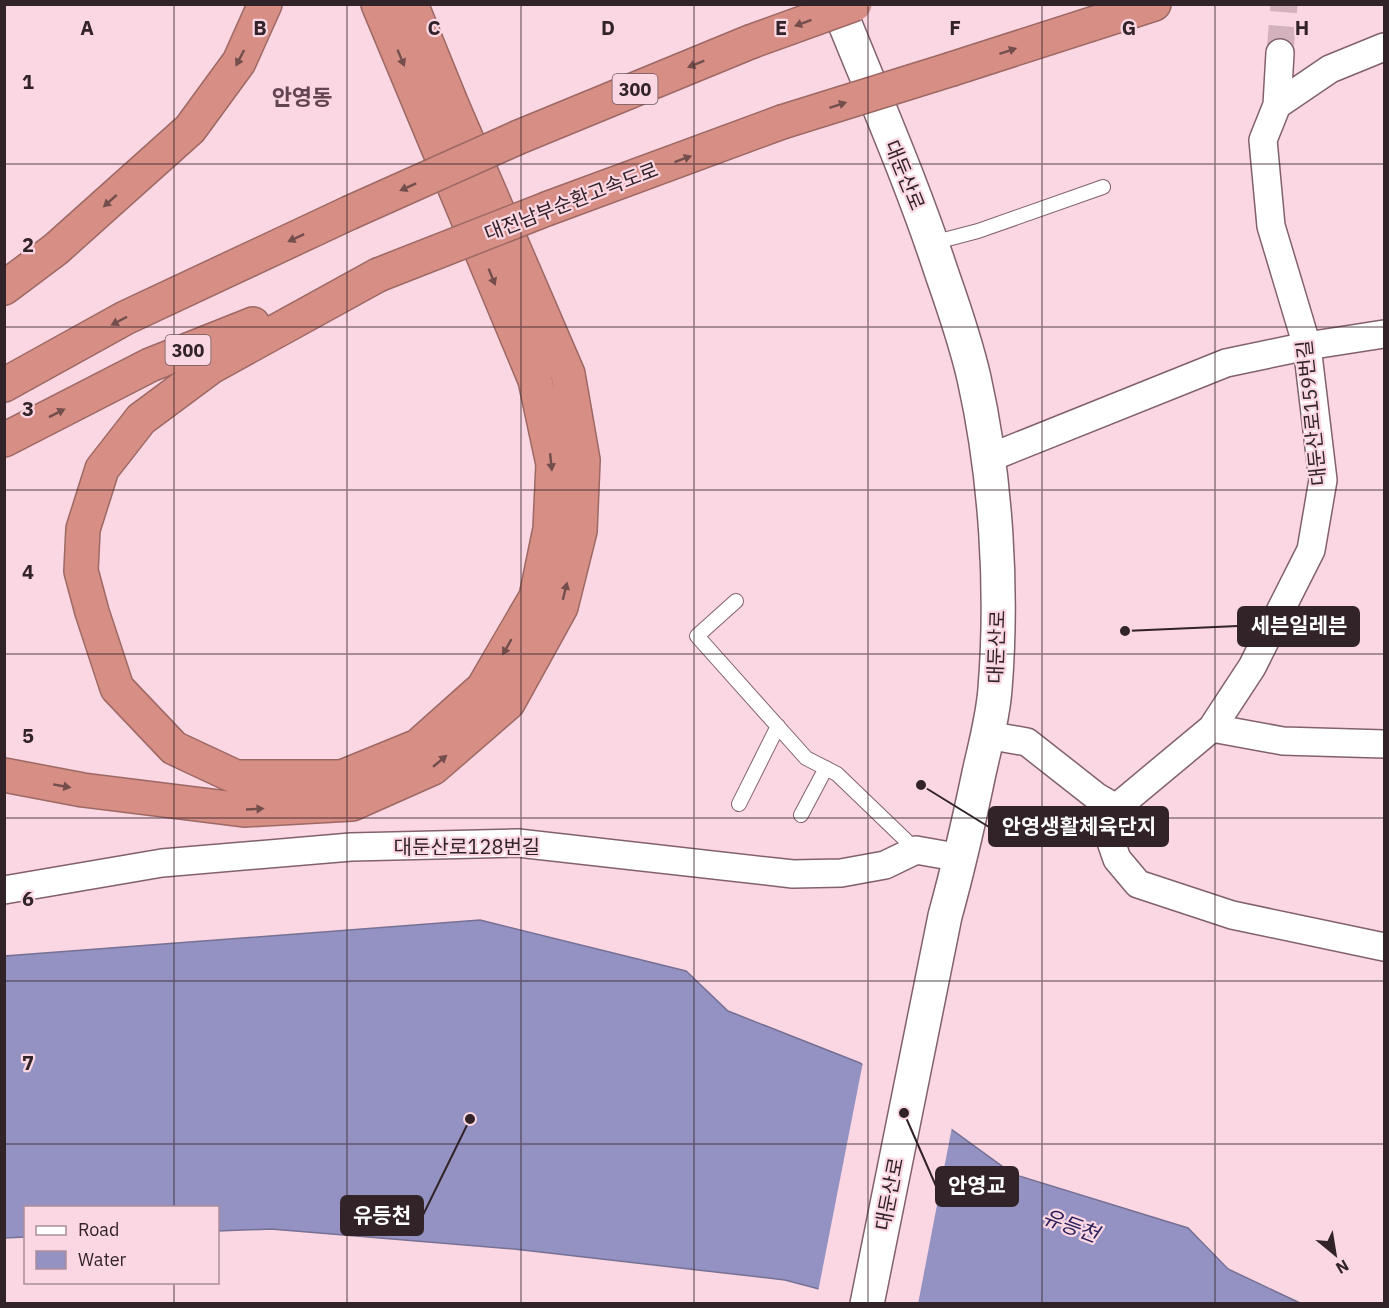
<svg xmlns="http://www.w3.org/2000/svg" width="1389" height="1308" viewBox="0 0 1389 1308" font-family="'IBM Plex Sans','Noto Sans KR',sans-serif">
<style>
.water{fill:#9492c3;stroke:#767194;stroke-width:1.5}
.pier{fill:#fbd6e3}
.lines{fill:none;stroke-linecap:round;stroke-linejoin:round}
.street-tunnel{stroke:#d3b2be;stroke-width:27;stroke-dasharray:27 14;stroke-linecap:butt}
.lane-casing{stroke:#81616d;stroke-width:16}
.street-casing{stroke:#81616d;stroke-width:30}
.secondary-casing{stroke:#81616d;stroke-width:36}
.highway-casing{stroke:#9d6964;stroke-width:36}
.lane{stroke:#fff;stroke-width:14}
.street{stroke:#fff;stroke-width:27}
.secondary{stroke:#fff;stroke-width:33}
.highway{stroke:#d78e85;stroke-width:33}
.highway-bridge-casing{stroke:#9d6964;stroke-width:36;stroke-linecap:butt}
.highway-bridge{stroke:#d78e85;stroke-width:33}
.oneway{fill:#734e4d}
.grid{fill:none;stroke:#312328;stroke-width:1.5;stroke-opacity:0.55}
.labels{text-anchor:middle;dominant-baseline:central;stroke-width:4.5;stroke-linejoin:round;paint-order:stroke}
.shield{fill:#fbd6e3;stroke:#6e5960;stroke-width:1.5}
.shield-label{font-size:18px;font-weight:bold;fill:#312328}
.street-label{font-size:20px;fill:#312328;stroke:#fbd6e3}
.water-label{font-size:21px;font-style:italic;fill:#291f5a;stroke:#fbd6e3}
.quarter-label{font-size:22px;font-weight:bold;fill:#634551;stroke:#fbd6e3}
.grid-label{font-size:20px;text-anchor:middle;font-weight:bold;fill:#312328;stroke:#fbd6e3;stroke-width:4.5;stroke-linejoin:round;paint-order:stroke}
.leader{fill:none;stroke:#312328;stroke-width:2}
.callout-dot{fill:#312328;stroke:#fbd6e3;stroke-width:2}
.callout{fill:#312328;stroke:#312328;stroke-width:2}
.callout-label{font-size:21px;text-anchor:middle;font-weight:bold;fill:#fff}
</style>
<rect width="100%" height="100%" fill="#fbd6e3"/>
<path class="water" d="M480 920 686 971 728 1011 860 1063 1013 1174 1188 1228 1228 1269 1300 1303H872L785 1280 514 1249 271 1229 218 1231V1208H26L25 1237 5 1238V956Z"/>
<path class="pier" d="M863 1062 952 1127 918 1304H861L818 1292Z"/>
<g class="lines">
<path class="street-tunnel" d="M1280 53 1284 4"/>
<defs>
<path id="lane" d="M932 243 978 231 1103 187
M736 601 697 636 806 758 837 774 916 850
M739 804 778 726
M801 815 826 768"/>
<path id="street" d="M1277 105 1280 53
M989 458 1226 363 1307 346 1384 334
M1212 728 1283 741 1384 744
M987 735 1027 742 1097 797 1116 808
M1116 808 1212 728 1252 667 1311 550 1323 480 1307 346 1271 226 1263 140 1277 105 1330 69 1384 47
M1116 808 1109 836 1117 859 1138 884 1232 915 1384 947
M4 890 162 863 351 847 518 843 793 874 841 873 885 865 916 850 961 858"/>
<path id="secondary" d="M837 4C873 94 912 182 942 274 954 308 966 343 974 378 996 476 1003 589 995 689 993 717 985 746 979 773 969 821 958 869 945 916L867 1304"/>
<path id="highway" d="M952 69 1154 4
M519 137 750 42
M549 208 782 122
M378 275 211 367 141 419 102 469 83 529 81 571 92 612 117 688 174 748 236 777H342L418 746 483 688 536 597 550 529 553 464 535 380 378 4
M4 288 56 249 190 129 239 62 265 4
M4 385 125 318 349 213
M4 440 150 365 253 324
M4 775 83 790 244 810 352 804 433 768 508 703 561 607 580 531 583 460 568 374 452 105 411 4"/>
</defs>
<use href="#lane" class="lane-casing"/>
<use href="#street" class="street-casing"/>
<use href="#secondary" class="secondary-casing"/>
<use href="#highway" class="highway-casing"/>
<use href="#lane" class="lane"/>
<use href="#street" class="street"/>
<use href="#secondary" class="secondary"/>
<use href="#highway" class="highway"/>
<defs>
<path id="highway-bridge" d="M750 42 855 4
M782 122 952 69
M349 213 519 137
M378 275 549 208"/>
</defs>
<use href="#highway-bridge" class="highway-bridge-casing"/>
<use href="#highway-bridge" class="highway-bridge"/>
</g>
<defs><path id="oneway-solid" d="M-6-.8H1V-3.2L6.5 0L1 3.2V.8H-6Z" transform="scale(1.5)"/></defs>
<g class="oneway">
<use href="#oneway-solid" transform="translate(803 23) rotate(160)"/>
<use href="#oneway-solid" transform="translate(1008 51) rotate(-18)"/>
<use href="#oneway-solid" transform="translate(240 58) rotate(117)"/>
<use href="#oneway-solid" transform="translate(401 58) rotate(67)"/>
<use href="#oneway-solid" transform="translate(696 64) rotate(158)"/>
<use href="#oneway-solid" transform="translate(838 105) rotate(-18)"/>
<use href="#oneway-solid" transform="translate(683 159) rotate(-20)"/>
<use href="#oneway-solid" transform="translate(408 187) rotate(156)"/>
<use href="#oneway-solid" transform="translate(110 201) rotate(138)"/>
<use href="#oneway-solid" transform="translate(296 238) rotate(155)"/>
<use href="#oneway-solid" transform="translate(492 277) rotate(68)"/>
<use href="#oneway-solid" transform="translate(119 321) rotate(152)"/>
<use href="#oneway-solid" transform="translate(57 413) rotate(-27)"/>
<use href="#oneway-solid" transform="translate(551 462) rotate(84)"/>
<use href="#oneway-solid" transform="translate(565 591) rotate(-76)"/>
<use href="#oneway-solid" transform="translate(507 647) rotate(120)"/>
<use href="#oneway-solid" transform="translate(440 761) rotate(-40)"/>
<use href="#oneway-solid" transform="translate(62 786) rotate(10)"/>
<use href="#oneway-solid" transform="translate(255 809) rotate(-3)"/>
</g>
<path class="grid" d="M174 4V1208M347 4V1304M521 4V1304M694 4V1304M868 4V1304M1042 4V1304M1215 4V1304M4 164H1384M4 327H1384M4 490H1384M4 654H1384M4 818H1384M4 981H1384M4 1144H1384M174 1282V1304"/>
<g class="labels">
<g class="shield">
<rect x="612.5" y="74" width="45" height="30" rx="4.5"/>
<rect x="165.5" y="335" width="45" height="30" rx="4.5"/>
</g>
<g class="shield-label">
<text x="635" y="89">300</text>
<text x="188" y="350">300</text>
</g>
<g class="street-label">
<text transform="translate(905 175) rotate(68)">대둔산로</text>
<text transform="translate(571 201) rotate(-21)">대전남부순환고속도로</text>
<text transform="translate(1311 413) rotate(-96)">대둔산로159번길</text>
<text transform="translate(996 647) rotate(-88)">대둔산로</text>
<text x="467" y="846">대둔산로128번길</text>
<text transform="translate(889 1194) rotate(-79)">대둔산로</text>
</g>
<g class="water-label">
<text transform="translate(1071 1225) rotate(20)">유등천</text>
</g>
<g class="quarter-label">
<text x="302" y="96">안영동</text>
</g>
</g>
<g class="grid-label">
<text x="87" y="35">A</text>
<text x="260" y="35">B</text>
<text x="434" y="35">C</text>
<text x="608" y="35">D</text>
<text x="781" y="35">E</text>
<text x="955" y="35">F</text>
<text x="1129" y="35">G</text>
<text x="1302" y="35">H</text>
<text x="28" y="89">1</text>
<text x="28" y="252">2</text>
<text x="28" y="416">3</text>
<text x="28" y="579">4</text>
<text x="28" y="743">5</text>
<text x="28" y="906">6</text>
<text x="28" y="1070">7</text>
</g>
<path class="leader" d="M1125 631L1238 626M921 785L989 827M904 1113L936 1186M470 1119L423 1215"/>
<g class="callout-dot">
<circle cx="1125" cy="631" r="6"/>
<circle cx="921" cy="785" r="6"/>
<circle cx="904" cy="1113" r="6"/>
<circle cx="470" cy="1119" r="6"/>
</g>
<g class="callout">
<rect x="1238" y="607" width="121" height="39" rx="6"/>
<rect x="989" y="807" width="179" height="39" rx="6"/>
<rect x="936" y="1167" width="82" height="39" rx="6"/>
<rect x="341" y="1196" width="82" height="39" rx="6"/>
</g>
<g class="callout-label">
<text x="1299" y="633">세븐일레븐</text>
<text x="1079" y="834">안영생활체육단지</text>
<text x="977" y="1193">안영교</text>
<text x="382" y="1223">유등천</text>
</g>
<rect width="1389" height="1308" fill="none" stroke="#312328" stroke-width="12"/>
<rect x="24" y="1206" width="195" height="78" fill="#fbd6e3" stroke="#aa8e98" stroke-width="1.5"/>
<rect x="36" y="1226" width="30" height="9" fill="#ffffff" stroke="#aa8e98" stroke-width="1.5"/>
<text x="78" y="1236" font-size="18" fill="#312328">Road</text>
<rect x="36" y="1251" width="30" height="18" fill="#9492c3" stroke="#aa8e98" stroke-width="1.5"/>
<text x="78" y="1266" font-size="18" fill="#312328">Water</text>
<g transform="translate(1335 1254) rotate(150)" stroke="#fbd6e3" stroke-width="4.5" paint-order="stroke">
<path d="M0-4.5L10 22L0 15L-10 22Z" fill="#312328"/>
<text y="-9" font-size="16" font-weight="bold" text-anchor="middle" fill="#312328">N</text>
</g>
</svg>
